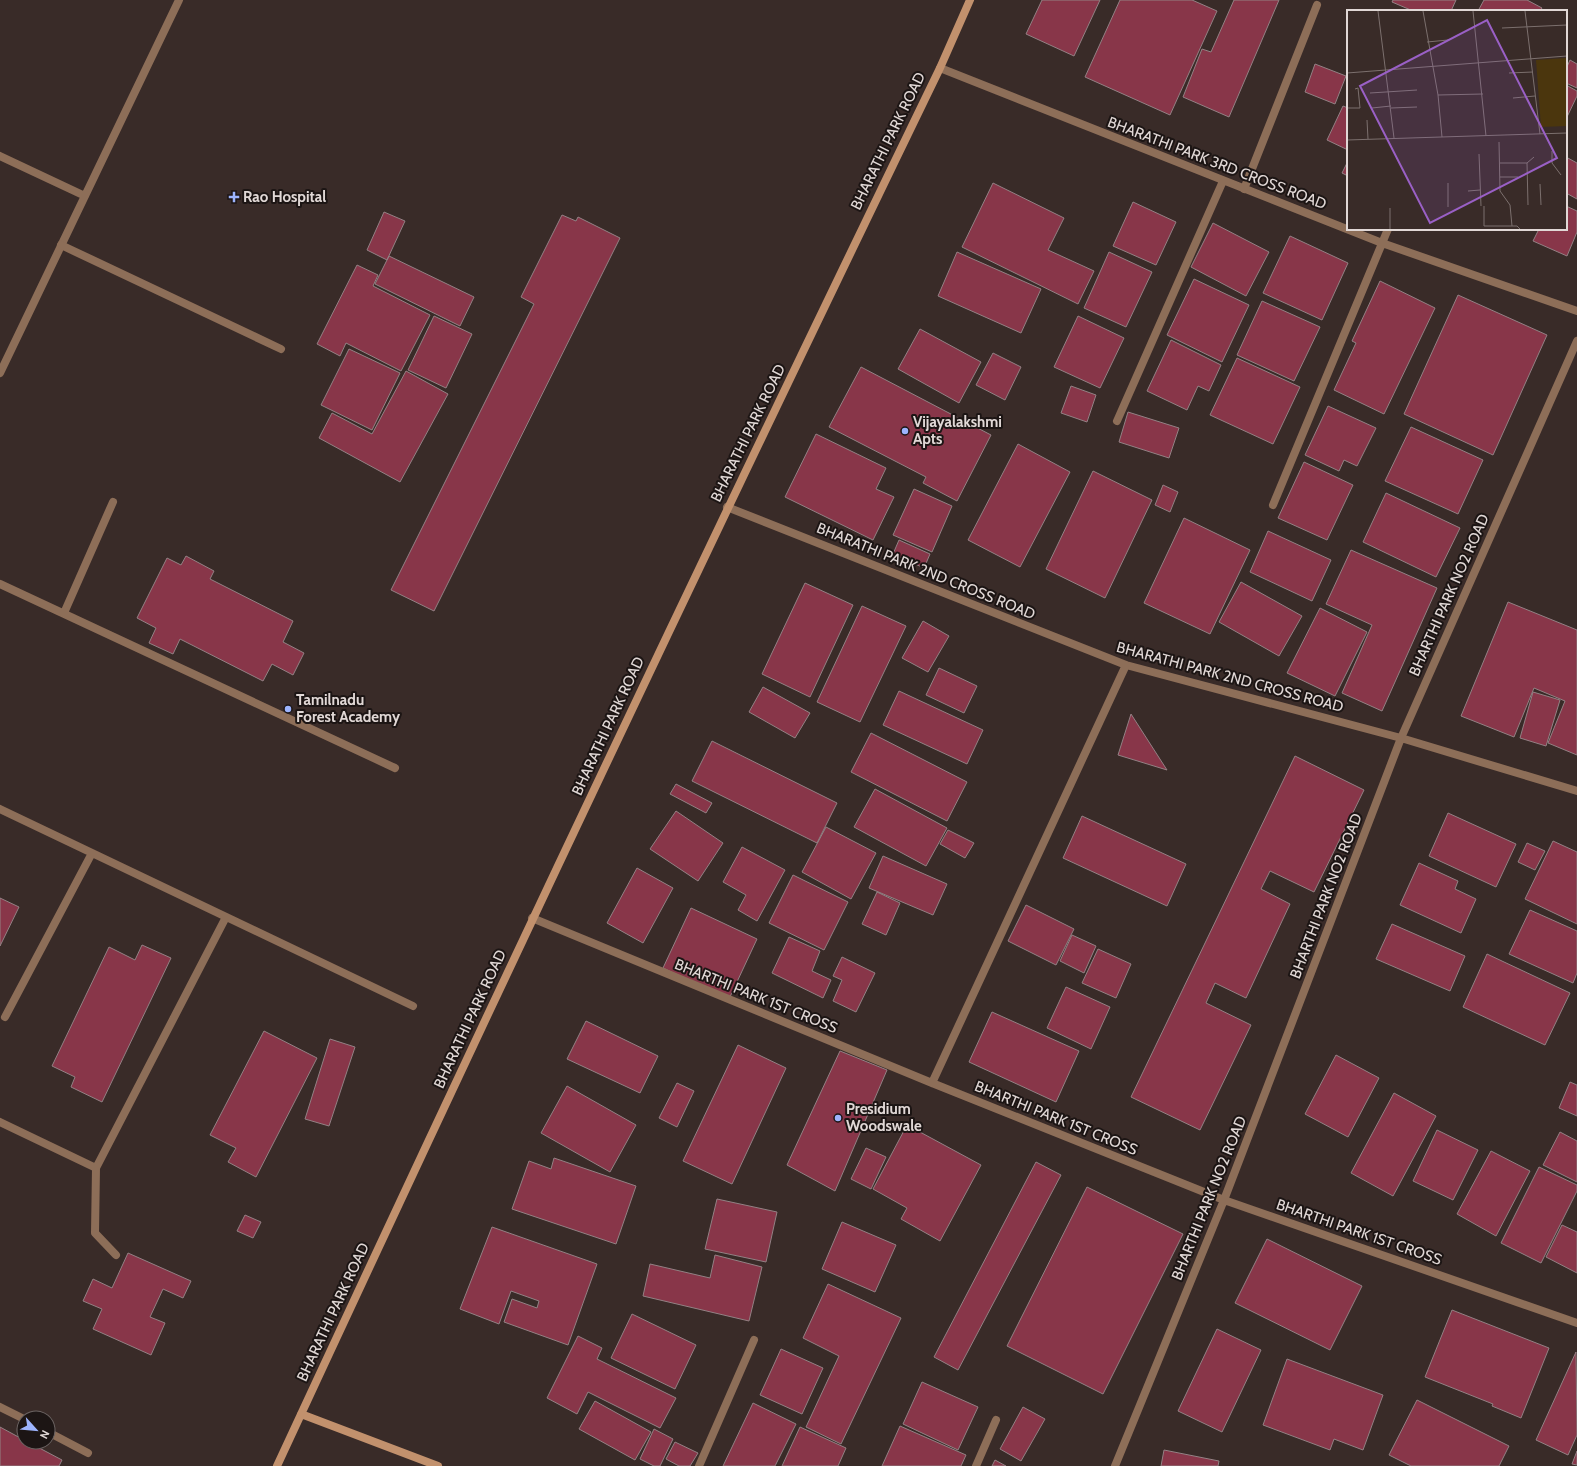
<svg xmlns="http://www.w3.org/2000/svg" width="1577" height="1466" viewBox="0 0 1577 1466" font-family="Cabin,sans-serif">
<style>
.building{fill:#883649;stroke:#938184}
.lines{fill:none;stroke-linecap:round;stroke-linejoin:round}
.lane{stroke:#8d6e58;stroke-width:8}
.street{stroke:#8d6e58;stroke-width:8}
.secondary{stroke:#c2916d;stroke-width:8}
.poi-dot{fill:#9db4fd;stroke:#1c1514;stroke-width:1.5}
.labels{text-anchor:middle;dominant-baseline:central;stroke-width:4;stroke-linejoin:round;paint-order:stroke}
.street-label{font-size:15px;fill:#e1d8d6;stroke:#1c1514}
.poi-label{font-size:15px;font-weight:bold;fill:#e1d8d6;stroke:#1c1514;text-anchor:start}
.inset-road{fill:none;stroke:#7c706e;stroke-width:1}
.view{fill:#9a60c6;fill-opacity:0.15;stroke:#9a60c6;stroke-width:2}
.inset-edge{fill:none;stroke:#e1d8d6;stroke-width:2}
</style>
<rect width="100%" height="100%" fill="#392b28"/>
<path class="building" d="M1042 0H1100L1074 56 1026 34Z
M1120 0H1192L1217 11 1170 115 1085 77Z
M1234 0H1279L1229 117 1183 97 1202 49 1211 52Z
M1393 0H1456L1451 11H1413L1392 2Z
M1484 0H1527L1542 8 1540 11H1478Z
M1570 60 1577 64V88L1566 83V69Z
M1315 64 1346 76 1335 104 1305 92Z
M1566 85 1577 91V96L1566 119Z
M1343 106 1348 108V150L1327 140Z
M1566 157 1577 163V199L1566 193Z
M1348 161V176L1342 173Z
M993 183 1064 218 1048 250 1094 271 1078 304 962 247Z
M1133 202 1176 222 1156 265 1113 246Z
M1566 206 1577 211V232L1567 256 1533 241 1539 229H1566Z
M384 212 405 221 387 260 367 250Z
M562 215 576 221 578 217 620 238 434 611 391 590 534 304 521 297Z
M1213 223 1269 252 1246 296 1191 267Z
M1290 236 1348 263 1322 320 1263 293Z
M957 252 1041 289 1021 333 938 296Z
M1109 252 1152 272 1126 327 1084 308Z
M389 256 474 297 460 326 375 284Z
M357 265 378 275 373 286 430 315 401 371 346 343 340 356 317 344Z
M1194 279 1249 305 1222 362 1167 335Z
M1380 281 1435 308 1384 414 1334 390 1356 343 1352 341Z
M1458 295 1547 335 1493 455 1404 414Z
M1262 301 1320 327 1294 381 1237 355Z
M434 316 472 334 446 388 408 370Z
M1078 316 1124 338 1100 388 1054 367Z
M920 329 981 362 959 403 898 369Z
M1171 340 1221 365 1209 391 1198 386 1187 410 1147 391Z
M349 349 400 373 372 430 321 405Z
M993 353 1021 367 1005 400 976 385Z
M1237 358 1300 387 1273 444 1210 415Z
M861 367 991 435 957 501 923 483 926 477 829 427Z
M406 371 448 394 400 482 319 438 332 413 372 434Z
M1071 386 1096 395 1087 422 1061 413Z
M1328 406 1376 428 1357 466 1344 460 1339 471 1305 455Z
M1128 412 1179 428 1169 458 1119 442Z
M1411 427 1483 460 1458 514 1385 481Z
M816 434 886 468 876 489 894 497 873 540 785 497Z
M1018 444 1070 472 1020 567 968 540Z
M1304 462 1353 485 1327 540 1278 518Z
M1093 471 1152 500 1105 598 1046 569Z
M1163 485 1178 492 1170 512 1155 505Z
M914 489 952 506 932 552 893 535Z
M1386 493 1460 528 1436 577 1363 542Z
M1184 518 1250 550 1210 634 1144 603Z
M1268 531 1331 560 1312 601 1250 572Z
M899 540 930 554 924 568 893 554Z
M1351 550 1437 588 1382 711 1342 693 1372 625 1326 604Z
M186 556 214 571 210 579 293 621 283 642 304 653 293 675 272 664 263 681 180 639 173 654 149 643 156 628 137 618 167 558 181 565Z
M1241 582 1302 616 1279 656 1219 622Z
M805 583 853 605 810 697 762 674Z
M1508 602 1577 630V755L1548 743 1565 701 1534 688 1514 737 1461 716Z
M862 606 906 626 860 722 817 702Z
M1320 608 1367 632 1335 696 1287 673Z
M923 621 949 636 928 672 902 658Z
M939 668 977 686 964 713 926 695Z
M763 687 810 713 795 738 749 712Z
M899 691 983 730 967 764 883 725Z
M1533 692 1560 700 1546 746 1520 738Z
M1131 714 1167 770 1118 755Z
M871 733 967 782 947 821 851 772Z
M712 741 837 803 817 843 692 781Z
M1295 756 1364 790 1314 892 1270 871 1261 889 1290 904 1246 998 1215 983 1206 1003 1251 1025 1200 1130 1131 1097Z
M676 784 712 803 706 813 670 794Z
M875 789 947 828 926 866 854 827Z
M676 811 723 843 698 881 650 849Z
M1448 813 1516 844 1496 887 1429 856Z
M1082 816 1186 864 1167 906 1063 858Z
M826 827 876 853 851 899 802 872Z
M948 830 974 843 965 858 940 844Z
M1553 841 1577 852V924L1525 899Z
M1527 843 1545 851 1535 870 1518 862Z
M742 847 785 870 757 921 738 910 746 895 723 882Z
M883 856 947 884 933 915 869 888Z
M1419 863 1458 881 1455 889 1476 899 1461 933 1400 905Z
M637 868 673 888 643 943 607 923Z
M793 875 848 902 824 950 769 923Z
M877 892 900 903 886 935 862 924Z
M0 898 19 907 0 946Z
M1026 905 1074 929 1056 965 1008 941Z
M691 908 757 939 729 999 663 968Z
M1530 910 1577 931V973L1573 983 1509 954Z
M1392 924 1465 956 1450 991 1376 959Z
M1072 935 1096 946 1084 973 1060 961Z
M789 937 820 951 812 971 831 980 823 998 772 973Z
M142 945 171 958 102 1102 71 1087 75 1077 52 1066 109 947 135 960Z
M1098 949 1131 964 1116 998 1082 983Z
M1487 954 1570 993 1545 1045 1463 1007Z
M842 957 875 973 856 1012 833 1001 842 980 833 976Z
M1066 987 1110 1007 1091 1049 1047 1028Z
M992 1012 1079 1051 1056 1102 969 1062Z
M586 1021 658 1056 640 1093 567 1059Z
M264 1031 317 1058 256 1177 228 1162 236 1148 210 1135Z
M330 1039 355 1047 329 1126 305 1119Z
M738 1045 786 1068 732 1184 683 1161Z
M840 1051 887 1070 835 1191 787 1165Z
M1336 1055 1379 1078 1348 1137 1305 1114Z
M1570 1082 1577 1085V1116L1559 1108Z
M677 1083 694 1091 677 1127 659 1118Z
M567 1086 636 1125 610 1172 541 1133Z
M1394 1093 1436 1116 1393 1196 1351 1173Z
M907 1125 981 1165 940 1241 901 1219 907 1208 873 1189Z
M1437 1130 1478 1150 1453 1200 1413 1181Z
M1560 1132 1577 1141V1182L1543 1165Z
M866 1148 886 1157 871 1189 851 1179Z
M1491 1151 1530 1171 1496 1236 1457 1214Z
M554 1158 636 1186 616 1244 512 1209 529 1161 551 1169Z
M1036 1162 1061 1175 958 1370 934 1357Z
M1539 1167 1577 1185V1191L1541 1263 1501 1243Z
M1087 1187 1183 1234 1103 1394 1007 1346Z
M717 1199 777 1212 766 1262 705 1249Z
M245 1215 261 1222 253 1238 237 1231Z
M842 1222 896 1245 875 1292 822 1269Z
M1562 1225 1577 1232V1273L1546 1257Z
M492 1227 597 1264 568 1345 504 1322 512 1299 537 1308 539 1301 511 1291 499 1324 460 1309Z
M1267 1239 1362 1286 1330 1350 1235 1303Z
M128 1253 191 1281 183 1298 163 1289 150 1317 165 1323 151 1355 93 1329 102 1309 83 1301 93 1279 112 1288Z
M715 1255 762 1267 749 1321 643 1296 650 1264 710 1278Z
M828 1284 901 1318 841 1444 806 1427 839 1356 803 1338Z
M1452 1310 1549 1348 1521 1418 1492 1406 1493 1404 1425 1377Z
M632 1314 696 1345 675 1389 611 1358Z
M1217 1329 1261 1350 1222 1432 1178 1411Z
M578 1336 602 1348 597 1359 676 1398 660 1428 588 1392 577 1414 547 1398Z
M781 1349 823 1368 802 1414 760 1395Z
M1576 1352 1577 1435 1568 1455 1536 1440Z
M1287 1359 1383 1395 1363 1450 1334 1439 1330 1450 1263 1425Z
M922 1382 978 1407 958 1450 903 1424Z
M1417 1400 1509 1446 1499 1466H1411L1389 1455Z
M595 1401 651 1432 635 1460 579 1429Z
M753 1403 796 1424 775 1466H723Z
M1023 1407 1045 1419 1021 1461 1000 1449Z
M900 1426 966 1455 961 1466H882Z
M0 1427 24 1440V1442H28L62 1460 59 1466H0Z
M800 1427 846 1448 838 1466H782Z
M654 1429 673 1439 660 1466H654L640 1459Z
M675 1442 698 1453 690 1466H679L666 1459Z
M1164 1450 1219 1461 1218 1466H1161Z
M1577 1451V1465L1572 1464Z
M995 1460 1006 1466H992Z"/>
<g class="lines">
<path class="lane" d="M0 156 85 196
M0 373 179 0"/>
<path class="street" d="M940 68 1382 243 1577 311
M1244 189 1317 5
M61 245 281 349
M1117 421 1223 181
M1273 505 1388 229
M727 507 1126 665 1401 738 1577 791
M0 584 395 768
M64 613 113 502
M0 809 413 1006
M532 918 932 1083 1224 1200 1577 1323
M5 1017 92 853
M932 1083 1126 665
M0 1122 96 1168
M116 1255 95 1233 96 1168 226 917
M0 1407 24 1419
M48 1432 88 1453
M699 1466 754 1340
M976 1466 996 1420
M1115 1466 1224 1200 1401 738 1577 341"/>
<path class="secondary" d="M301 1414 438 1466
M277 1466C494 998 715 532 940 68L970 0"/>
</g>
<g class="poi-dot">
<path d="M232 191h4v4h4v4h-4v4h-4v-4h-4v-4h4z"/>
<circle cx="905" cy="431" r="4"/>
<circle cx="288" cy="709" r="4"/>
<circle cx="838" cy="1118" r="4"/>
</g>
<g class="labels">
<g class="street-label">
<text transform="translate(888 141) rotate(-64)">BHARATHI PARK ROAD</text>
<text transform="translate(1217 163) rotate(21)">BHARATHI PARK 3RD CROSS ROAD</text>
<text transform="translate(748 433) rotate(-64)">BHARATHI PARK ROAD</text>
<text transform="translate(926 571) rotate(22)">BHARATHI PARK 2ND CROSS ROAD</text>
<text transform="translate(1449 595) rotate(-66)">BHARTHI PARK NO2 ROAD</text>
<text transform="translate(1230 677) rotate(15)">BHARATHI PARK 2ND CROSS ROAD</text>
<text transform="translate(608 726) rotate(-65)">BHARATHI PARK ROAD</text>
<text transform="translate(1326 896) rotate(-69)">BHARTHI PARK NO2 ROAD</text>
<text transform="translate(756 996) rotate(22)">BHARTHI PARK 1ST CROSS</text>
<text transform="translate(470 1019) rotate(-65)">BHARATHI PARK ROAD</text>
<text transform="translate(1056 1118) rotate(22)">BHARTHI PARK 1ST CROSS</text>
<text transform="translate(1209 1198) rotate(-68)">BHARTHI PARK NO2 ROAD</text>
<text transform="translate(1359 1232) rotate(19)">BHARTHI PARK 1ST CROSS</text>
<text transform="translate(333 1312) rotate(-65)">BHARATHI PARK ROAD</text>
</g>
<g class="poi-label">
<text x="243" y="197">Rao Hospital</text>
<text x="913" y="422">Vijayalakshmi<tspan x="913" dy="17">Apts</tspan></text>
<text x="296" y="700">Tamilnadu<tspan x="296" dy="17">Forest Academy</tspan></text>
<text x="846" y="1109">Presidium<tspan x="846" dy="17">Woodswale</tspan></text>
</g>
</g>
<g transform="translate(1347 10)">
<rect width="220" height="220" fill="#392b28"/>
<path d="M220 48V116L194 117 189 50Z" fill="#4b360d"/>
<path class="inset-road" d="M31 1 47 128M76 1 91 85 95 127M126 1 139 126M178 1 193 124M155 18 220 15M80 32 101 30M0 63 220 46M162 63 186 62M23 83 70 80M91 85 136 84M166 88 188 86M0 98H13L11 78 8 79M25 98 44 96M44 98 70 97M20 110 21 129M0 130 220 123M152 132 153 181 163 195 165 216M205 141V153L214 165M132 144 134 196M153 153H180L187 147M180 153 181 195M153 167H171M101 173V197M193 174 194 195M121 181 133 180M137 196V216H170L173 219M43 219V198"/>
<path class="view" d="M140 10 210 148 83 213 13 76Z"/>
<rect width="220" height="220" class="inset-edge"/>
</g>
<g transform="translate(36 1430) rotate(117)"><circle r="19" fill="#1c1514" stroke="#6b6362"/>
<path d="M0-3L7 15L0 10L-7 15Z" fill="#9db4fd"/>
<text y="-6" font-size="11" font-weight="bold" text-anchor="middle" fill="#e1d8d6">N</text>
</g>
</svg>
